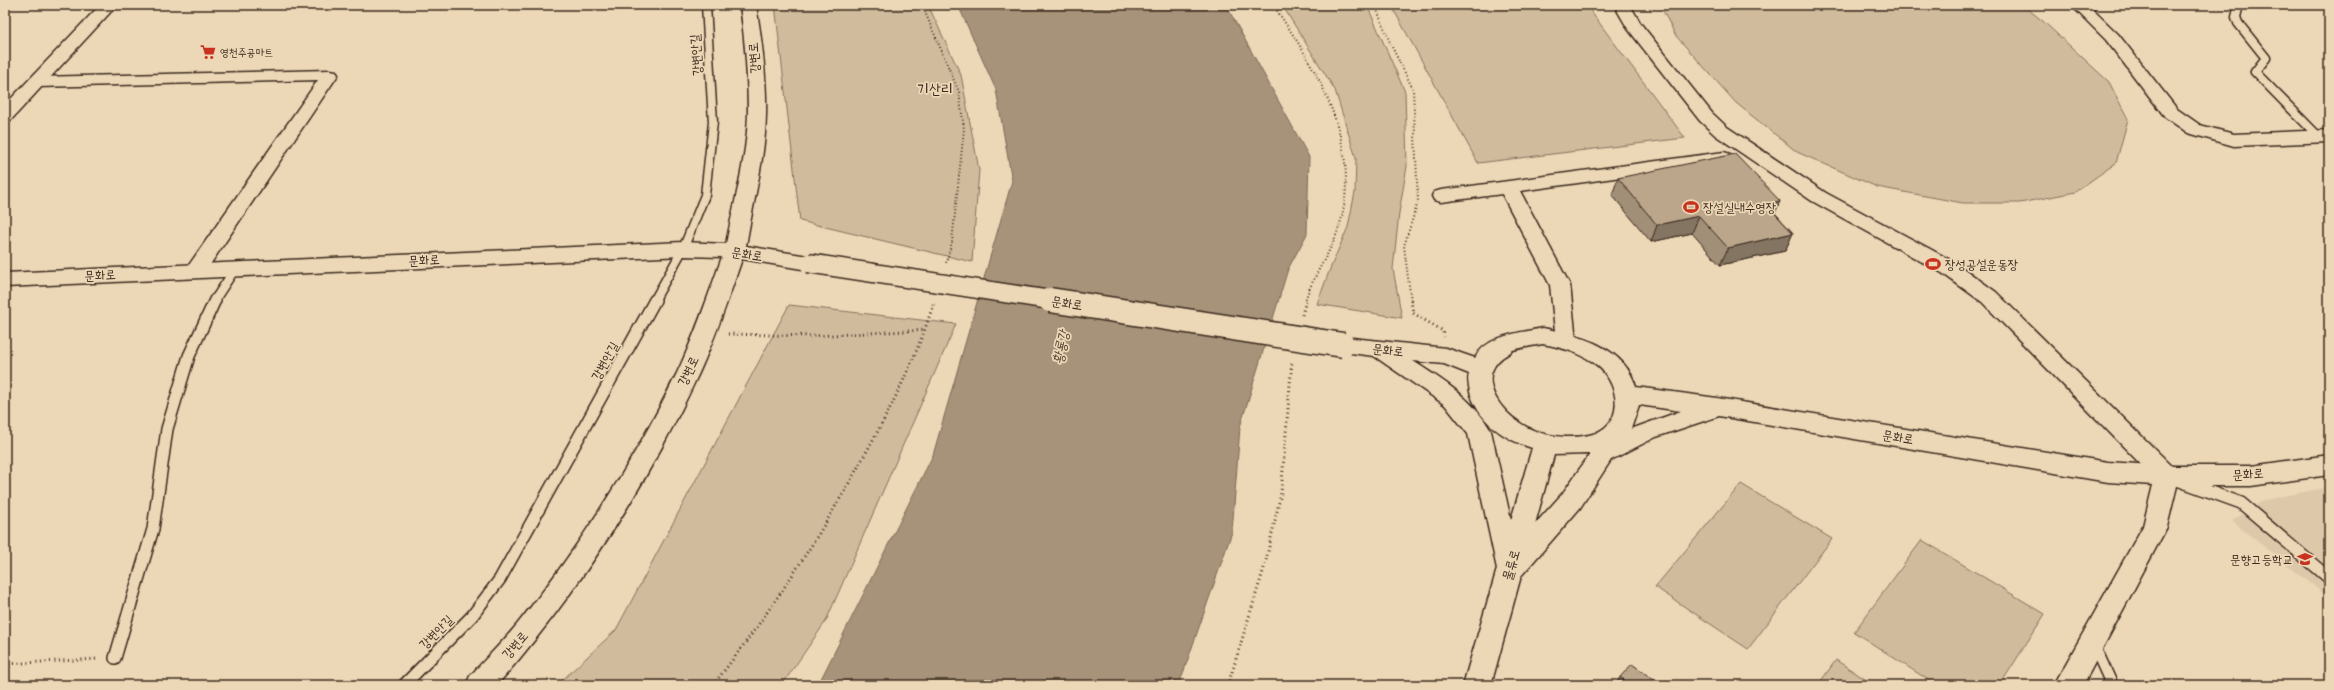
<svg xmlns="http://www.w3.org/2000/svg" width="2334" height="690" viewBox="0 0 2334 690" font-family="Sriracha,'Poor Story',sans-serif">
<style>
.built{fill:#ddc8a9}
.green{fill:#d0bb9d;stroke:#86725e}
.water{fill:#a7937a;stroke:#7c6955}
.lines{fill:none;stroke-linecap:round;stroke-linejoin:round}
.lane-far1-casing{stroke:#3b2a1e;stroke-width:11}
.lane-casing{stroke:#3b2a1e;stroke-width:14}
.street-casing{stroke:#3b2a1e;stroke-width:3}
.secondary-casing{stroke:#3b2a1e;stroke-width:3}
.path-far1{stroke:#3b2a1e;stroke-width:2;stroke-dasharray:1 2.5;stroke-linecap:butt}
.path{stroke:#3b2a1e;stroke-width:3;stroke-dasharray:1 3.5;stroke-linecap:butt}
.lane-far1{stroke:#ecd7b6;stroke-width:8}
.lane{stroke:#ecd7b6;stroke-width:11}
.street{fill:#ecd7b6;fill-rule:evenodd}
.secondary{fill:#ecd7b6;fill-rule:evenodd}
.secondary-bridge-far1-casing{stroke:#3b2a1e;stroke-width:21;stroke-linecap:butt}
.secondary-bridge-casing{stroke:#3b2a1e;stroke-width:27;stroke-linecap:butt}
.secondary-bridge-far1{stroke:#ecd7b6;stroke-width:18}
.secondary-bridge{stroke:#ecd7b6;stroke-width:24}
.wall{fill:#a18f78;stroke:#3b2a1e}
.shaded-wall{fill:#837462;stroke:#3b2a1e}
.building{fill:#bba68c;stroke:#3b2a1e}
.labels{text-anchor:middle;dominant-baseline:central;stroke-width:3.5;stroke-linejoin:round;paint-order:stroke}
.far-poi-label{font-size:11px;fill:#3b2a1e;stroke:#ecd7b6;text-anchor:start}
.street-label{font-size:13px;fill:#3b2a1e;stroke:#ecd7b6}
.poi-label{font-size:13px;fill:#3b2a1e;stroke:#ecd7b6;text-anchor:start}
.water-label{font-size:14px;font-style:italic;fill:#564435;stroke:#ecd7b6}
.quarter-label{font-size:15px;fill:#3b2a1e;stroke:#ecd7b6}
</style>
<rect width="100%" height="100%" fill="#ecd7b6"/>
<filter id="ink" filterUnits="userSpaceOnUse"><feTurbulence type="fractalNoise" baseFrequency=".025" numOctaves="2"/><feDisplacementMap in="SourceGraphic" scale="8" xChannelSelector="R" yChannelSelector="G"/><feConvolveMatrix kernelMatrix="1 2 1 2 8 2 1 2 1" color-interpolation-filters="sRGB"/></filter>
<g filter="url(#ink)">
<path class="built" d="M2329 487V598L2232 521 2264 500Z"/>
<path class="green" d="M775 5H928L961 75 979 170 972 262 800 221Z
M1282 5H1367L1405 92 1407 166 1399 213 1393 269 1402 318 1317 304 1330 269 1348 227 1355 192 1356 158 1335 90Z
M1391 5H1586L1685 138 1478 163Z
M1660 5H2023L2045 23 2109 82 2128 119 2116 163 2075 192 2020 203H1963L1877 187 1797 152 1736 103 1676 36Z
M789 305 956 324 826 621 782 685H557L616 630Z
M1741 484 1832 539 1748 649 1655 587Z
M1922 540 2045 614 2000 685H1936L1854 632Z
M1836 660 1874 685H1818Z"/>
<path class="water" d="M958 5H1226L1309 157 1307 234 1288 269 1240 427 1232 532 1179 685H818L933 455 1012 181 996 90Z"/>
<g class="lines">
<defs>
<path id="lane-far1" d="M2239 5 2236 17 2238 23 2266 58 2255 72 2319 137
M214 301 235 269
M654 301 683 249 705 195 713 122 706 5"/>
<path id="lane" d="M2180 481 2241 503 2329 578
M2093 643 2112 685
M115 658 153 529 167 429 189 356 215 300
M404 685 472 616 500 579 655 300"/>
<path id="street" d="M1614 5H1630L1641 24 1712 113 1727 127 1826 193 1956 263 1996 292 2175 469 2179 476 2175 483 2167 485 2159 483 1982 302 1942 273 1812 201 1715 135 1700 121 1628 29Z
M2071 5H2088L2118 34 2177 109 2200 125 2234 134 2329 130V142L2234 146 2188 133 2165 117 2106 40Z
M330 70 336 71 338 75 203 275 196 277 189 275 186 270 189 265 318 80 37 87 31 86 29 82 31 78 37 77Z
M1724 152 1730 154 1733 158 1730 162 1520 191 1570 285 1576 340 1573 345 1566 348 1559 345 1556 340 1550 285 1502 194 1441 202 1434 200 1432 196 1434 192 1441 190Z"/>
<path id="secondary" d="M100 5H117L11 120 5 122V105Z
M740 5H756C762 41 767 79 766 115 765 159 753 203 746 246L808 256 815 258 818 263 815 268 808 270 742 259C729 297 716 336 699 373 647 485 579 592 497 685H466L470 676C486 658 504 641 519 622 580 546 634 461 677 373 695 335 708 296 722 257L683 256 5 287V273L683 242 726 244C734 202 747 157 748 114 748 78 745 41 740 5Z
M1543 328C1579 335 1625 347 1636 387L1717 398 2108 462 2167 466H2251L2329 455V475L2251 486H2177L2167 527 2083 685H2054L2143 526 2153 485 2108 482 1719 416 1656 437 1611 460 1580 508 1521 576 1491 685H1463L1497 569 1468 434 1445 405 1374 356 1335 351 1332 345 1335 339 1343 337 1446 348 1475 358C1487 335 1520 333 1543 328ZM1543 344C1563 348 1583 353 1598 366 1621 386 1625 427 1589 435 1572 439 1549 437 1533 430 1506 419 1472 381 1503 357 1507 355 1510 352 1513 350 1523 347 1533 346 1543 344ZM1413 361 1444 364 1469 374C1467 380 1469 385 1470 392 1478 421 1505 440 1532 448L1511 520 1491 431C1473 398 1442 380 1413 361ZM1639 405 1681 411 1631 429ZM1588 454H1590L1562 494 1535 524 1554 455Z"/>
</defs>
<use href="#lane-far1" class="lane-far1-casing"/>
<use href="#lane" class="lane-casing"/>
<use href="#street" class="street-casing"/>
<use href="#secondary" class="secondary-casing"/>
<path class="path-far1" d="M922 5 959 92 964 129 952 242 946 263
M1273 5C1317 68 1364 147 1339 227 1331 253 1313 275 1305 301
M1375 5 1391 45 1413 89 1418 202 1404 246 1411 301"/>
<path class="path" d="M1411 300 1413 313 1443 331 1444 337
M1302 315 1306 300
M728 334 813 336 925 330
M5 664 98 659
M713 685C769 614 819 538 863 458 891 408 917 357 934 302
M1228 685 1265 565 1281 493 1292 361"/>
<use href="#lane-far1" class="lane-far1"/>
<use href="#lane" class="lane"/>
<use href="#street" class="street"/>
<use href="#secondary" class="secondary"/>
<defs>
<path id="secondary-bridge-far1" d="M808 263 1057 301"/>
<path id="secondary-bridge" d="M1050 300 1343 345"/>
</defs>
<use href="#secondary-bridge-far1" class="secondary-bridge-far1-casing"/>
<use href="#secondary-bridge" class="secondary-bridge-casing"/>
<use href="#secondary-bridge-far1" class="secondary-bridge-far1"/>
<use href="#secondary-bridge" class="secondary-bridge"/>
</g>
<path class="wall" d="M1618 178 1780 201 1775 213 1793 233 1785 251 1720 265 1692 233 1651 242 1612 195Z
M1620 677 1661 685H1623L1618 681Z"/>
<path class="shaded-wall" d="M1780 201 1772 219 1766 204Z
M1699 216 1692 233 1651 242 1657 225Z
M1793 233 1785 251 1720 265 1728 248Z"/>
<path class="building" d="M1735 154 1780 201 1766 204 1793 233 1728 248 1699 216 1657 225 1618 178Z
M1632 664 1661 685H1631L1620 677Z"/>
</g>
<defs>
<symbol id="supermarket-bare" viewBox="-9 -9 18 18"><path d="M-6-5.5h2.5l.6 2H6L4.5 2H-2.5L-4.4-4H-6ZM-1.5 3.2a1.3 1.3 0 1 0 .1 0ZM3 3.2a1.3 1.3 0 1 0 .1 0Z" fill="#c8321e" stroke="#ecd7b6" stroke-width="2.5" paint-order="stroke"/></symbol>
<symbol id="stadium-bare" viewBox="-9 -9 18 18"><path d="M0-5a6.5 5 0 1 0 0 10a6.5 5 0 1 0 0-10ZM-3.5-1.8h7v3.6h-7Z" fill="#c8321e" stroke="#ecd7b6" stroke-width="2.5" paint-order="stroke"/></symbol>
<symbol id="school-bare" viewBox="-9 -9 18 18"><path d="M0-5L7-2L0 1L-7-2ZM-4 1L0 2.5L4 1V4Q0 6-4 4Z" fill="#c8321e" stroke="#ecd7b6" stroke-width="2.5" paint-order="stroke"/></symbol>
</defs>
<g fill-rule="evenodd">
<use href="#supermarket-bare" x="197" y="41" width="22" height="22"/>
<use href="#stadium-bare" x="1680" y="196" width="22" height="22"/>
<use href="#stadium-bare" x="1922" y="253" width="22" height="22"/>
<use href="#school-bare" x="2294" y="548" width="22" height="22"/>
</g>
<g class="labels">
<g class="far-poi-label">
<text x="220" y="52">영천주공마트</text>
</g>
<g class="street-label">
<text transform="translate(696 55) rotate(-94)">강변안길</text>
<text transform="translate(754 58) rotate(-94)">강변로</text>
<text transform="translate(747 254) rotate(9)">문화로</text>
<text transform="translate(424 260) rotate(-3)">문화로</text>
<text transform="translate(100 275) rotate(-3)">문화로</text>
<text transform="translate(1067 303) rotate(9)">문화로</text>
<text transform="translate(1388 350) rotate(6)">문화로</text>
<text transform="translate(605 361) rotate(-61)">강변안길</text>
<text transform="translate(688 371) rotate(-64)">강변로</text>
<text transform="translate(1898 437) rotate(9)">문화로</text>
<text transform="translate(2248 474) rotate(-4)">문화로</text>
<text transform="translate(1511 565) rotate(-74)">물류로</text>
<text transform="translate(436 632) rotate(-45)">강변안길</text>
<text transform="translate(515 645) rotate(-49)">강변로</text>
</g>
<g class="poi-label">
<text x="1703" y="207">장설실내수영장</text>
<text x="1945" y="264">장성공설운동장</text>
<text x="2293" y="559" text-anchor="end">문향고등학교</text>
</g>
<g class="water-label">
<text transform="translate(1061 347) rotate(-78)">황룡강</text>
</g>
<g class="quarter-label">
<text x="935" y="89">기산리</text>
</g>
</g>
<rect width="2334" height="690" fill="none" stroke="#ecd7b6" stroke-width="20"/>
<rect x="10" y="10" width="2314" height="670" fill="none" stroke="#3b2a1e" stroke-width="1.5" filter="url(#ink)"/>
</svg>
